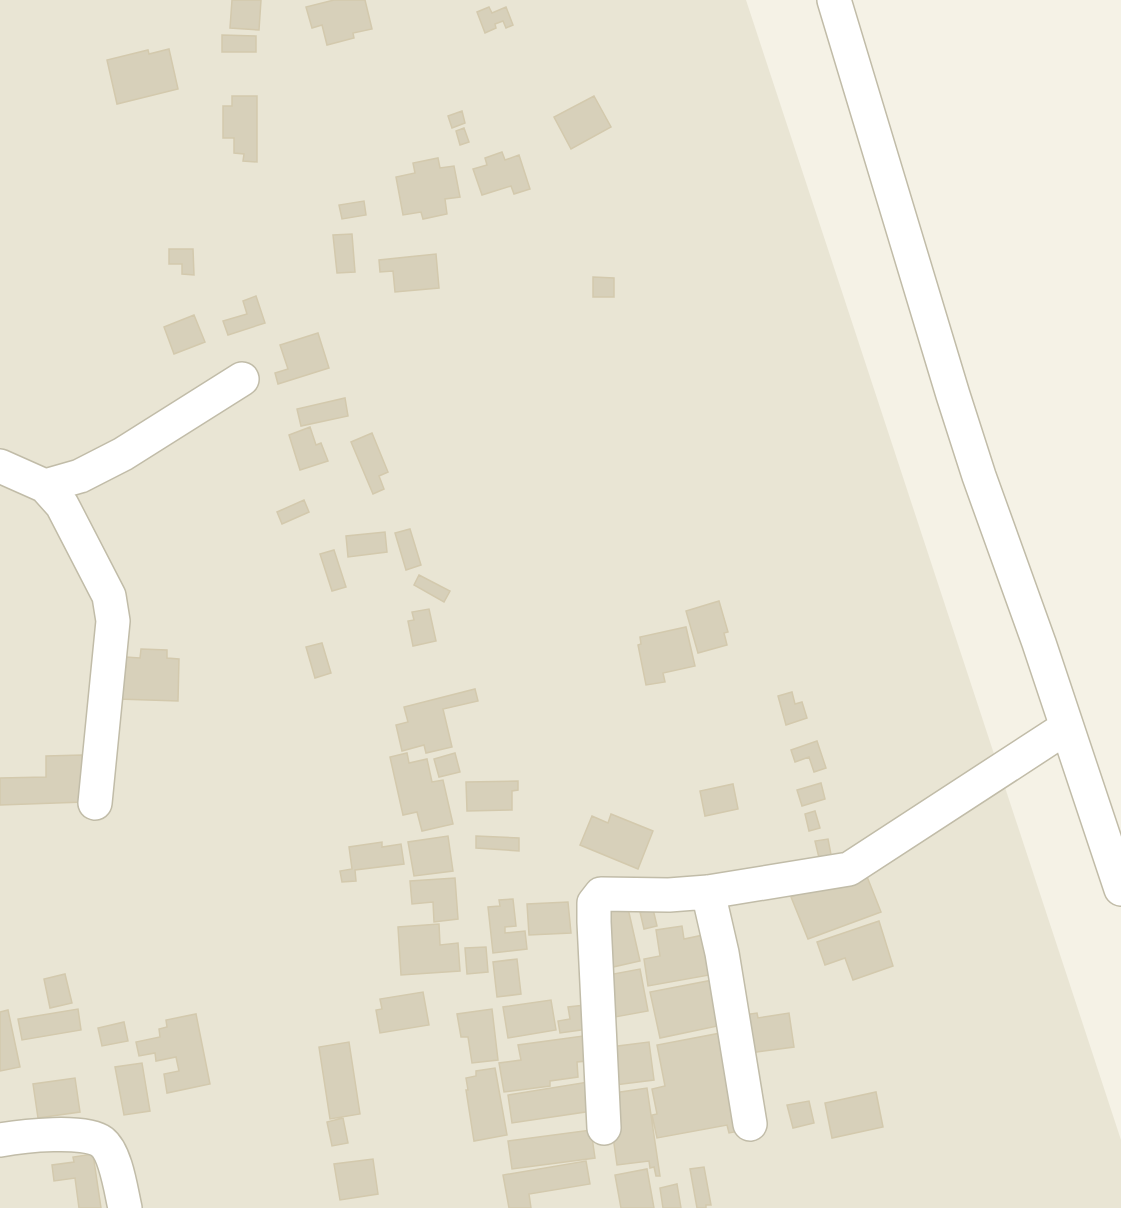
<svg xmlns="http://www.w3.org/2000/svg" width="1121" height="1208" viewBox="0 0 1121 1208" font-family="'Golos Text',sans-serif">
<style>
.residential{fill:#e9e5d4}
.building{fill:#d7d0ba;stroke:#d3c9ad;stroke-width:1.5}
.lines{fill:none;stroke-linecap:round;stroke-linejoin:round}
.minor-casing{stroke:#c1bca8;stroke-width:36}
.minor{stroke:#fff;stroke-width:33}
</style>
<rect width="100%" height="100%" fill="#f5f2e6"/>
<path class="residential" d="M0 0H746L1121 1140V1208H0Z"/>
<path class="building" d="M232 0H261L259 30 230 28Z
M334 0H365L372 29 353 33 354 38 327 45 322 25 312 28 306 7Z
M489 7 492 13 506 7 513 25 506 28 503 21 495 24 496 28 485 33 477 12Z
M222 35 256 36V52H222Z
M169 49 178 89 117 104 107 60 148 50 149 54Z
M232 96H257V162L243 161 244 154 234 153V138H223V106H232Z
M594 96 611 127 571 149 554 117Z
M462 111 465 123 452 128 448 116Z
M464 128 469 142 460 145 456 131Z
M502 152 505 160 519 155 530 189 514 194 511 186 482 195 473 169 487 165 485 158Z
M438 158 440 168 454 166 460 197 445 199 447 214 423 219 421 212 403 215 396 177 415 173 413 163Z
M364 201 366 215 342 219 339 205Z
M352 234 355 272 337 273 333 235Z
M169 249H193L194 275 182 274V264H169Z
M436 254 439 288 395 292 393 271 380 272 379 260Z
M593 277 614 278V297H593Z
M256 296 265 323 228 335 223 321 247 314 243 301Z
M194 315 205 342 174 354 164 327Z
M318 333 329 368 278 384 275 373 288 369 280 345Z
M345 398 348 416 301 426 297 409Z
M310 427 316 445 321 443 328 461 300 470 289 435Z
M372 433 388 472 379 476 384 489 373 494 351 442Z
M304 500 309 512 282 524 277 512Z
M410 529 421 565 406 570 395 533Z
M385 532 387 552 348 557 346 536Z
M334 550 346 587 332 591 320 554Z
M419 575 450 591 444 602 414 585Z
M719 601 728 632 724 633 727 645 698 653 686 611Z
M429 609 436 641 413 646 408 621 414 620 412 612Z
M686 627 695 666 663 673 665 682 646 685 638 645 641 644 640 637Z
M322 643 331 673 315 678 306 647Z
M141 649 167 650V658L179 659 178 701 118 699 119 667H126V657L140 658Z
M475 689 478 701 443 709 452 747 426 753 424 745 402 751 396 725 408 722 404 707Z
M792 692 795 704 802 702 807 718 786 725 778 696Z
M817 741 826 768 814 772 809 757 795 762 791 750Z
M407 753 409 763 427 759 432 782 443 780 453 824 422 831 417 812 403 815 390 757Z
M455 753 460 772 439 777 434 759Z
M82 755 84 802 0 805V778L46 777V756Z
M518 781V790L512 791V810L467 811 466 782Z
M821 783 825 799 802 806 797 790Z
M733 784 738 809 705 816 700 791Z
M815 811 820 828 809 831 805 814Z
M611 814 653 831 638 869 580 845 592 816 608 823Z
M448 836 453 871 414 876 408 842Z
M476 836 519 838V851L476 848Z
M828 839 832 860 820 862 815 841Z
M382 842V847L401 844 404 864 355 870 356 881 342 882 340 871 352 869 349 847Z
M864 869 881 912 808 939 791 897Z
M455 878 458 919 434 922 433 902 412 904 410 881Z
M513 899 516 926 505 927V933L525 931 527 949 493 953 488 907 500 906 499 900Z
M568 902 571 933 529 935 527 904Z
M627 904 640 961 613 967 600 910Z
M653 909 657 926 644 929 640 912Z
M879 921 893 966 853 980 845 958 825 965 817 942Z
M439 924 440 945 458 943 460 971 401 975 398 927Z
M682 926 684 939 708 934 715 974 648 986 644 959 660 956 656 930Z
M486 947 488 972 467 974 465 948Z
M517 959 521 994 497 997 493 962Z
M640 969 648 1011 615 1017 608 975Z
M65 974 72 1003 50 1008 44 979Z
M718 979 727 1024 660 1038 650 992Z
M423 992 429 1025 380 1033 376 1010 382 1009 380 999Z
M551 1000 556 1030 508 1038 503 1007Z
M585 1005 588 1029 560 1033 558 1021 570 1019 568 1007Z
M78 1009 81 1030 22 1040 18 1019Z
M492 1009 498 1060 472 1063 468 1037H461L457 1014Z
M8 1010 20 1067 0 1071V1012Z
M757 1013 758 1018 789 1013 794 1047 750 1053 744 1015Z
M196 1014 210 1084 167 1093 164 1074 179 1071 176 1057 156 1061 155 1053 139 1056 136 1042 160 1037 159 1029 167 1027 166 1020Z
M124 1022 128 1041 102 1046 98 1028Z
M726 1032 745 1130 729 1133 727 1125 657 1138 652 1115 657 1114 652 1089 665 1086 657 1045Z
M583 1036 587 1061 577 1062 578 1077 550 1081V1086L504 1092 499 1063 521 1060 518 1045Z
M349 1042 360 1114 330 1119 319 1047Z
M649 1042 654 1080 615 1085 610 1047Z
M142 1063 150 1111 124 1115 115 1067Z
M495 1068 507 1135 474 1141 466 1090H468L466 1078 476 1076V1071Z
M75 1078 80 1112 38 1118 33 1084Z
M588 1082 592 1111 512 1123 508 1095Z
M647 1088 660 1176H656L654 1167 650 1168 649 1161 617 1165 607 1094Z
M876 1092 883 1127 832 1138 825 1103Z
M809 1101 814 1123 793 1128 787 1105Z
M343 1118 348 1143 332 1146 327 1122Z
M591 1130 595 1158 512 1169 508 1141Z
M93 1154 101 1208H79L75 1178 54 1181 52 1165 74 1162 73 1157Z
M373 1159 378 1194 340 1200 334 1164Z
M586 1161 590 1184 529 1194 531 1208H509L503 1175Z
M704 1167 711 1205H706V1208H697L690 1169Z
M647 1169 654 1208H621L615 1175Z
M677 1184 681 1208H663L660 1188Z"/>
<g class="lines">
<defs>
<path id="minor" d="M834 0 953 395 979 476 1039 643 1121 889
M0 466 45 486 62 505 109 596 113 621 95 803
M45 486 80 476 123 454 242 379
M708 892 722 953 750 1124
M604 1128 594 922V903L601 894 669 895 708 892 849 869 1067 727
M0 1140C22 1136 85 1129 102 1142 116 1153 121 1191 125 1208"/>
</defs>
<use href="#minor" class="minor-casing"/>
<use href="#minor" class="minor"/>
</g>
</svg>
